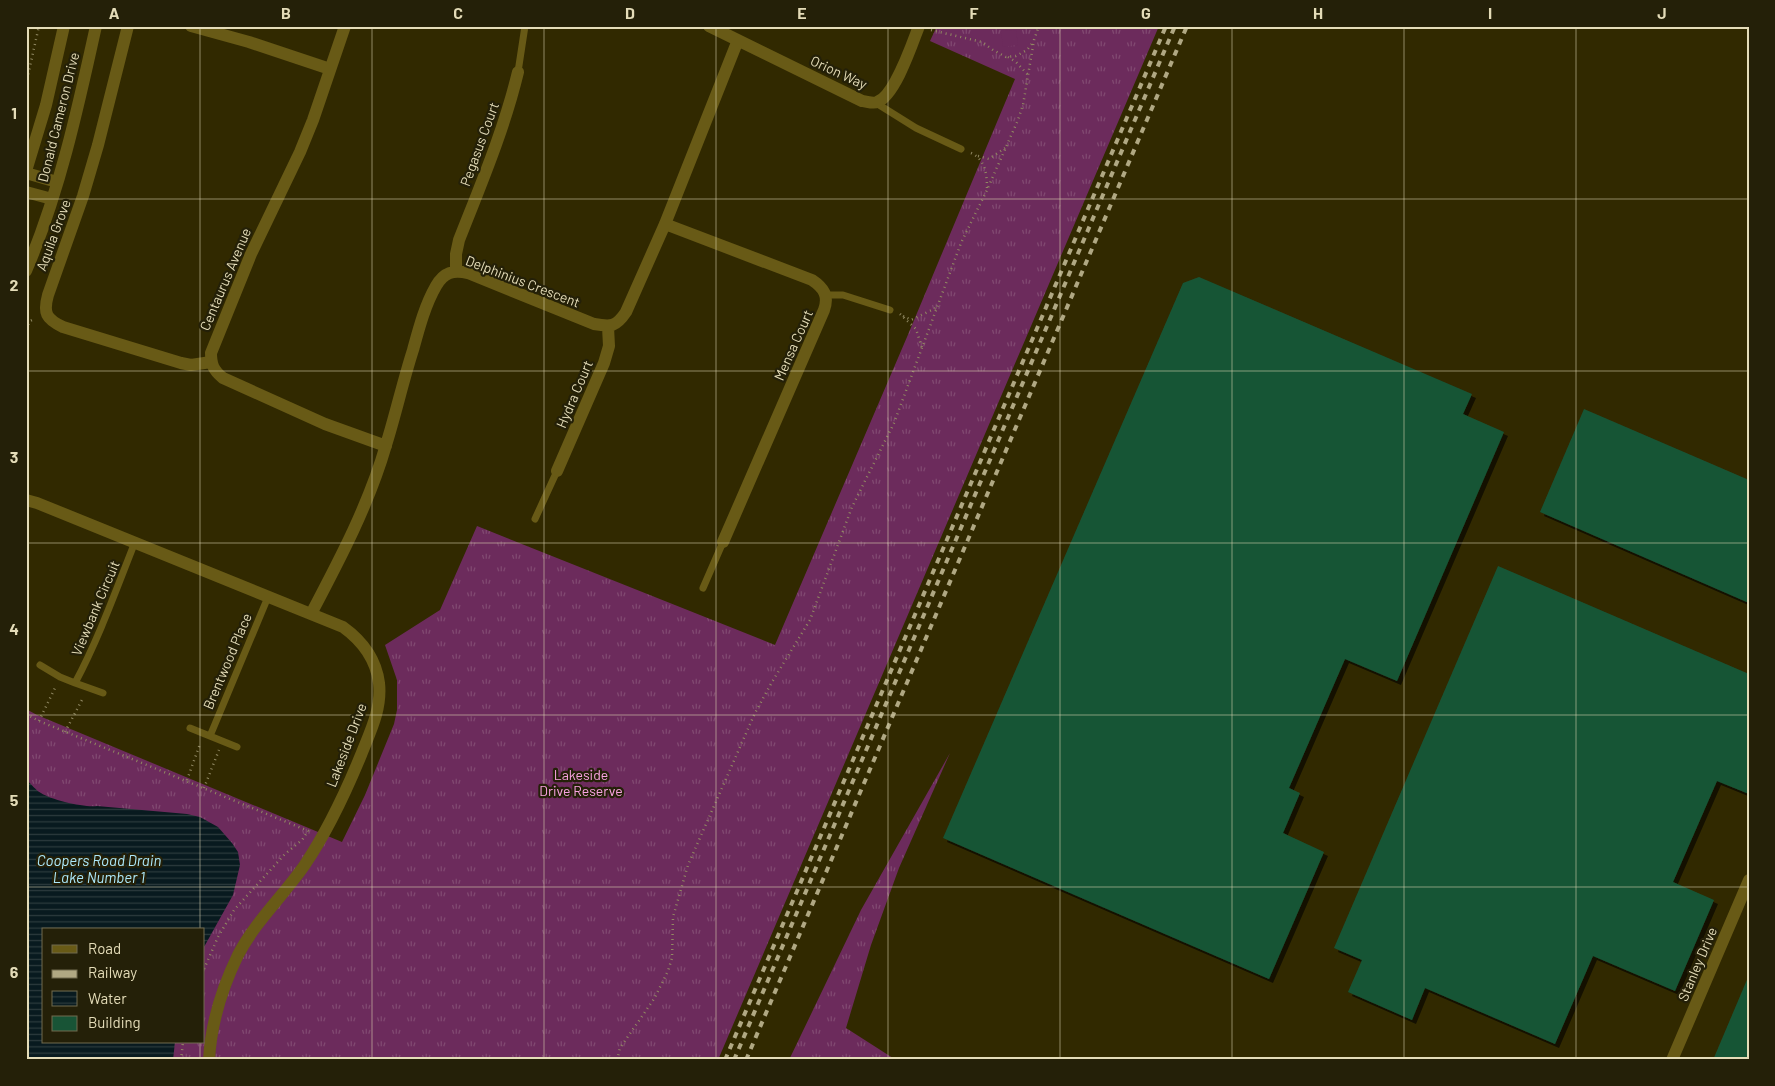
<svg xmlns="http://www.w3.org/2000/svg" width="1775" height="1086" viewBox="0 0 1775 1086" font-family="Barlow,sans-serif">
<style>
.grass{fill:url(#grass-tufts);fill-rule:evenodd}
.pitch{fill:#6c2b5c}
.water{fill:url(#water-rules)}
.building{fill:#185436;filter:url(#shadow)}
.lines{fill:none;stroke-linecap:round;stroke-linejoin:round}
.path{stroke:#918962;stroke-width:2.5;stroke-dasharray:1 4;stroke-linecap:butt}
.service{stroke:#685a16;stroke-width:7}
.minor{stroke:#685a16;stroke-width:12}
.tertiary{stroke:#685a16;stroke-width:12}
.rail{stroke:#b0a883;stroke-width:4;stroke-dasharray:6 6;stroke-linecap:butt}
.grid{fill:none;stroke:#e4dcb8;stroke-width:1;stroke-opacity:0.55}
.labels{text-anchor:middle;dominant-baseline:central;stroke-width:4.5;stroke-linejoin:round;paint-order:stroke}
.street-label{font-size:14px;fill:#e4dcb8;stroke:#242008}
.park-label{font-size:14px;fill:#faa3e2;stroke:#242008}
.water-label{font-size:15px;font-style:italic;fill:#ace8fa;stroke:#242008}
.neatline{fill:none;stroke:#e4dcb8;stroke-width:2}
.grid-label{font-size:16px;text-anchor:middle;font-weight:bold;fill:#e4dcb8}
</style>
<defs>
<pattern id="grass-tufts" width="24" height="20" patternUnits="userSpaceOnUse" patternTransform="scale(1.25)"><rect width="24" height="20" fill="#6c2b5c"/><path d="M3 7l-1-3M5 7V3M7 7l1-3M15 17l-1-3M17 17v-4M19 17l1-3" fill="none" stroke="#814971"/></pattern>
<pattern id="water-rules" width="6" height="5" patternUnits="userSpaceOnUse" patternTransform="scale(1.25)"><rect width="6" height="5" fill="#081a1f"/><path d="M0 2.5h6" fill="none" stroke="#2c3b3d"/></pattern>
<filter id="shadow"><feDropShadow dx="4" dy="4" stdDeviation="0" flood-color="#0009"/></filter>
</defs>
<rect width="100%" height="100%" fill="#312900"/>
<path class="grass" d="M937 26H1159L718 1060H26V709L37 715 342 842 365 795 394 724 397 710V680L385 645 440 610 477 526 775 645 907 337 1015 79 930 41ZM44 930H204V1042H44Z
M950 753 899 868 871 945 846 1028 896 1060H789L861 910Z"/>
<path class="pitch" d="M1016 30 1018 45 1003 47 1001 31Z"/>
<path class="water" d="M26 780C32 784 35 790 41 793 51 800 86 808 97 806L187 814 200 817 218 827 232 843 238 852 240 865 233 895 204 947V930H44V1042H175L173 1060H26Z"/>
<path class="building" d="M1199 277 1472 394 1463 414 1504 432 1397 681 1345 659 1289 788 1300 793 1283 833 1324 852 1269 979 943 838 1183 283Z
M1584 409 1749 480V603L1540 512Z
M1498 566 1749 674V794L1717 781 1673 882 1714 900 1675 991 1593 956 1555 1044 1425 988 1412 1020 1348 992 1362 960 1334 948Z
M1749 975V1060H1713Z"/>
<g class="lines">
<path class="path" d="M931 30 982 42 993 50 1006 57 1016 56 1027 50 1034 41
M1008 57 1016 62 1029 76
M26 84 39 26
M971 153C985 159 987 174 987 188
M978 156 989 159 1005 148
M900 314 916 329 922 348
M903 316 911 320 936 308
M26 329 30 321 34 319
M26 714 39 721 311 832
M39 721 56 686
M65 732 83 698
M187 780 200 744
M204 788 219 750
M204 969 218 937 234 910 285 854 302 840 308 831
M181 1060 183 1042
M617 1060 620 1048 654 999 668 971 672 958 673 917 688 865 755 713 772 682 810 620 852 507 894 423 961 243 987 190 1018 120 1023 105 1034 40 1039 26"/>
<path class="service" d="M518 72 525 26
M876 103 916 128 961 149
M826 295H843L890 310
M535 519 557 471
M703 588 723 542
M40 665 60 677 75 683C99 638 116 590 135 542
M75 683 103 693
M190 728 237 747
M210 736 268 597"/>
<path class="minor" d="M128 26 98 145 83 196 48 295C43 313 46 319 63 327L181 363 191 365 211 362
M191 26 249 42 330 69
M345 26 313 120 300 152 251 254 211 353C211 364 213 370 223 378L325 424 386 446
M709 26 862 101C866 101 873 104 877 102 895 96 912 44 919 26
M665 224 812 280C824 288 829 296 824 310L723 542
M456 271V254L459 240C481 184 504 130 518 72
M557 471 604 363 609 346 608 327
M26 500 37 503 343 627C361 640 376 659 379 683 382 709 370 732 361 755 345 794 327 832 304 866 283 896 255 922 238 955 222 988 211 1023 209 1060
M311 614C340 559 369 504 386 445 396 413 403 381 413 350 419 328 425 305 436 286 444 272 453 270 468 273L594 324C611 327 616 327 626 312L665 224 738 40
M1672 1060 1749 880"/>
<path class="tertiary" d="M26 171 46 105 64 26
M26 173 57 182
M26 192 52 199
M26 271C59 194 78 108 96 26"/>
<path class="rail" d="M725 1060 1166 26
M734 1060 1175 26
M746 1060 1187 26"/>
</g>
<path class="grid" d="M200 26V930M372 26V1060M544 26V1060M716 26V1060M888 26V1060M1060 26V1060M1232 26V1060M1404 26V1060M1576 26V1060M26 199H1749M26 371H1749M26 543H1749M26 715H1749M26 887H1749M200 1042V1060"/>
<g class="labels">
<g class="street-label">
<text transform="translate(839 72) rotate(25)">Orion Way</text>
<text transform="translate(58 117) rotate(-76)">Donald Cameron Drive</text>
<text transform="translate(479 144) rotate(-70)">Pegasus Court</text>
<text transform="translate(53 235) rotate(-70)">Aquila Grove</text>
<text transform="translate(225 279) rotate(-67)">Centaurus Avenue</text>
<text transform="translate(523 281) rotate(21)">Delphinius Crescent</text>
<text transform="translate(793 345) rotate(-66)">Mensa Court</text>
<text transform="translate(574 394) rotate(-67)">Hydra Court</text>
<text transform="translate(95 608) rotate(-67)">Viewbank Circuit</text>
<text transform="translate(227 661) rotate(-67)">Brentwood Place</text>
<text transform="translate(346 745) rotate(-69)">Lakeside Drive</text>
<text transform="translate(1697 964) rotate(-67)">Stanley Drive</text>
</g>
<g class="park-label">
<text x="581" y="774">Lakeside<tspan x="581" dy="16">Drive Reserve</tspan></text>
</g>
<g class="water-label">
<text x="99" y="860">Coopers Road Drain<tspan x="99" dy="17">Lake Number 1</tspan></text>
</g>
</g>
<rect width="1775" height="1086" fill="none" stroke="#242008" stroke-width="55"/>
<rect x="42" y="928" width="162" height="115" fill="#242008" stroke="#716b4e"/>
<rect x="52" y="945" width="25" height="8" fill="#685a16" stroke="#716b4e"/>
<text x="88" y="954" font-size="15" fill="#e4dcb8">Road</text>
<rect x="52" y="970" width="25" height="8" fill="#b0a883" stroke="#716b4e"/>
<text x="88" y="978" font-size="15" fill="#e4dcb8">Railway</text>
<rect x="52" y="991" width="25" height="15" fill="url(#water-rules)" stroke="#716b4e"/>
<text x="88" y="1004" font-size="15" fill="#e4dcb8">Water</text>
<rect x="52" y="1016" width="25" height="15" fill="#185436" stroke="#716b4e"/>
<text x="88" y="1028" font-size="15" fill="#e4dcb8">Building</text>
<rect x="28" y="28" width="1720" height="1030" class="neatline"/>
<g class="grid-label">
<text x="114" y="19">A</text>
<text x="286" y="19">B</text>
<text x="458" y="19">C</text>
<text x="630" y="19">D</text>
<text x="802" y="19">E</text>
<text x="974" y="19">F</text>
<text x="1146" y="19">G</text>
<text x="1318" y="19">H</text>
<text x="1490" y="19">I</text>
<text x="1662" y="19">J</text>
<text x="14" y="119">1</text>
<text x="14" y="291">2</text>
<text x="14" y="463">3</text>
<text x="14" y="635">4</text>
<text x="14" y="806">5</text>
<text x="14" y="978">6</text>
</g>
</svg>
